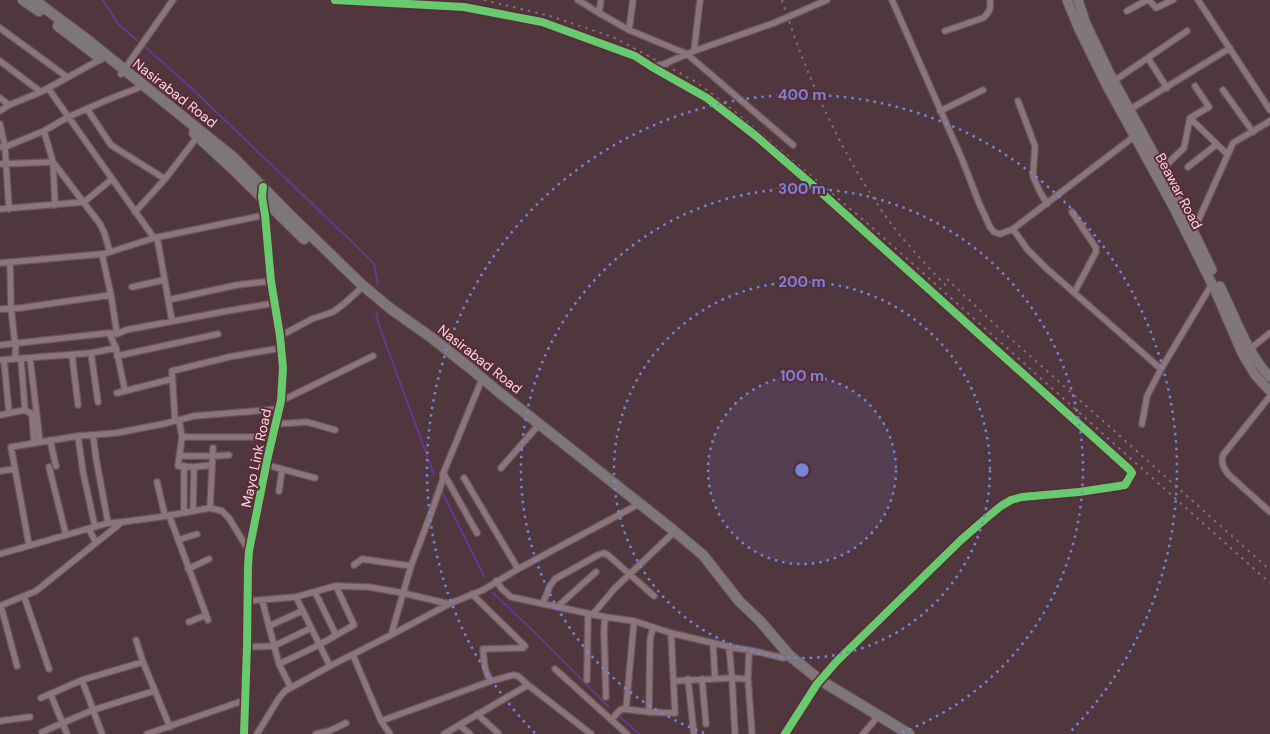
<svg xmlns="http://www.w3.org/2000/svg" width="1270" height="734" viewBox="0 0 1270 734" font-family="'DM Sans',sans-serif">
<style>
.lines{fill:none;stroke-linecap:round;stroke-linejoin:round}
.stream{stroke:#673890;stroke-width:2}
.street-casing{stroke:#6a545a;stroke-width:8}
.secondary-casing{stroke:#6a545a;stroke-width:11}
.primary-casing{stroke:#6a545a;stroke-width:11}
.highway-casing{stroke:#6a545a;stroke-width:12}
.street{stroke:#8b757a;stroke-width:5.5}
.secondary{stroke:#8b757a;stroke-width:9}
.primary{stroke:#817679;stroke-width:9}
.highway{stroke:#7d7779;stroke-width:10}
.rail{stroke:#836f74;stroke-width:2;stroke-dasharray:2.5 5;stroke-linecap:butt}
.cycleway-casing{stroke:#5b2b38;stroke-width:11}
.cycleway{stroke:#67ca6e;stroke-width:8}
.ring{fill:none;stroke:#7485da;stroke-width:2.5;stroke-dasharray:2.5 5}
.labels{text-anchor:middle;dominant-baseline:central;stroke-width:4;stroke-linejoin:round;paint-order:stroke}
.street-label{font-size:14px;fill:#f7d7de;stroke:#5b2b38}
.centre{fill:#7485da;stroke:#5b2b38;stroke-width:2.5}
.ring-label{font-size:15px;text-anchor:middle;font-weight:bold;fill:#7485da;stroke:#5b2b38;stroke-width:4;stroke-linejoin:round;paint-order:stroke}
</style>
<rect width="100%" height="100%" fill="#50363d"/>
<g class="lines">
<path class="stream" d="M103 0 118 24 137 40
M145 47 185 82 349 239 374 264 378 284
M376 312 379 325 434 475
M442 492 484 576
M493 593C533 629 570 669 609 707
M621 718 639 734"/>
<defs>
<path id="street" d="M335 0 464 7 542 22 635 56 652 67 707 98 756 136 824 195 1129 469 1132 473 1125 485 1119 486 1079 492 1022 497 1011 500 1001 506 984 520 961 540 837 661 817 684 785 734
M578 0 599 13 629 30 687 54 793 145
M892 0 962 159 979 203 990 227 994 232 1000 234 1013 229 1136 135
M1149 0 1156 8 1173 0
M1198 0 1270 110
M1127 11 1147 0
M599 13 601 0
M0 28 67 77
M629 30 633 0
M945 31 983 18C990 12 991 8 990 0
M694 51 700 0
M1148 58 1167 88
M0 61 41 92
M652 67 664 64 694 51 774 23 827 0
M121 74 173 0
M1114 81 1187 31
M48 88 154 238
M1223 90 1253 132
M0 98 9 105
M1018 101 1035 146 1033 176 1039 190 1047 204
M87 109 111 145 165 179
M1129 110 1230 48
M0 111 9 105 41 92 101 59
M940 111 983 90
M1190 118 1209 107 1195 86
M0 124 5 147 9 209
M44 131 53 162 55 205
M0 147H5L44 131 68 117 107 100 138 88
M0 164 53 162 100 224 104 232 110 252
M1188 167 1217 144
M1162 169 1184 148 1190 118 1227 154
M0 209 84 202 112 179
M135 212 165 179 198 136
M1072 212 1096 248V252L1074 293
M1013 229 1027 249 1046 268 1161 369
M1193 232 1233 143 1270 121
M157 237 172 321
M102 254 110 252 154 238 265 215
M10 262 11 308 15 344
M0 263 102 254 111 295 117 334
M132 287 164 280
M168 300 237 285 271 281
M0 309 20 308 111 295
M109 333 116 348
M280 336 312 319 333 312 345 303 359 290
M0 345 109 333 117 334 126 330 227 311 275 303
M1250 349 1270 333
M91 353 98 402
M72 355 78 405
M117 356 218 334
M30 358 40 442
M15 359 16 344
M21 359 25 410 32 414 34 443
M0 360 91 353 116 348 125 391
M4 360 9 413
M117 393 172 379
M1270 396 1223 455C1221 463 1223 467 1228 474L1270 512
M281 401 373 356
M0 415 25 410
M179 420 182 437 178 466 194 467 212 465
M175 421 172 371 229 357 281 348
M276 424 307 422 335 430
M1142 424 1147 396 1161 369 1212 284
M93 435 96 458 108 523
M78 436 83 472 95 527
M182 437H273
M50 440 56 466
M180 456H213L229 455
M267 465 315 478
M49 467 66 535
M501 468 536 428
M0 471 15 469
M444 474 477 533
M464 478 518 569
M157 482 165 516
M279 491 282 470
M210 508 213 448
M193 511 194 467
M184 512V466
M169 515 208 620
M89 529 96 543
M178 540 197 534
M29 545 11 447 78 436 116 433 163 424 194 416 279 409
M0 554 108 523 122 522
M354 565 362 559 411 566
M188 569 209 559
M496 581 502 589 511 597 605 617 634 621 671 633 734 648 749 650 784 658 790 656
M315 592 336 635
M472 594 525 646 523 648H518L483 649C484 660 484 672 491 681
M24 596 49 669
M296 597 330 666
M262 600 279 664 291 688
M248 601 296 597 335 586 369 587 403 593 449 604
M543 603 550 586 555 579 598 555 604 553 608 555 654 596
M0 606 36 591 122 522 160 517 210 508 222 511 229 518 249 551
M1 606 17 666
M557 607 596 572
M593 614 615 588 671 535
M605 617 604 632 606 697
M189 622 206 615
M269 626 302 611
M391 635 411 566 433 508 443 479V474L480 384
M136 640 143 662 170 727
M713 643 715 679
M247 647 274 646 311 628
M729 647 732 678 735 734
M749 650 748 679 752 734
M353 655 381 721 390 734
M279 664 319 645 354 625 336 586
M555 669 627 734
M688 679 694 734
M702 679 706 724
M82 680 102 734
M587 680 588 613
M674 681 732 678 748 679
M51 695 67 734
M41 698 82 680 143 662
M626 709 634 621
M649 712 650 640 653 627
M477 714 498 733
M611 720 620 710 624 709 649 712 675 713 671 633
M0 721 30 717
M381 721 491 681 513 675 518 676 528 685 591 734
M459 725 470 734
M42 732 93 710 154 691
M147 734 245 700
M257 734 279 698 285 691 330 666 391 635 449 604 483 590 518 569 639 504
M316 734 329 731 346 723
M444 734 528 685
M863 734 875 720"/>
<path id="secondary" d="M244 734 247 647 248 567 249 551 268 456 281 401 283 368 280 336 271 281 265 215 262 195"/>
<path id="primary" d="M1067 0 1078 27 1107 86 1174 208 1214 288 1242 353 1255 375 1270 391
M1078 0 1086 24 1110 74 1172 187 1212 270
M1220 286C1234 314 1248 355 1270 377"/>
<path id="highway" d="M23 0 39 11
M34 0 85 38 234 158 289 214 361 284 391 309 432 338 470 368 500 393 673 530 703 555 739 601 760 621 790 656 820 680 909 734
M58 26 100 58
M194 133 235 171 304 239"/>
</defs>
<use href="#street" class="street-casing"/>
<use href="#secondary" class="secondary-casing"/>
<use href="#primary" class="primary-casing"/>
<use href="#highway" class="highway-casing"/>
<use href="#street" class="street"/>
<use href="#secondary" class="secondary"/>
<use href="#primary" class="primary"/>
<use href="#highway" class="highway"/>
<path class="rail" d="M484 0 550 16 613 37 678 72 696 82 734 111 867 223 1270 583
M782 0C807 78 841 154 889 221 907 245 928 267 949 289
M947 279 1001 330 1270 570"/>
<defs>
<path id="cycleway" d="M335 0 464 7 542 22 635 56 652 67 707 98 756 136 824 195 1129 469 1132 473 1125 485 1119 486 1079 492 1022 497 1011 500 1001 506 984 520 961 540 837 661 817 684 785 734
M244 734 247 647 248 567 249 551 268 456 281 401 283 368 280 336 271 281 265 215 262 197 263 187"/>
</defs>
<use href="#cycleway" class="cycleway-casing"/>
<use href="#cycleway" class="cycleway"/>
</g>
<circle cx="802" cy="470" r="94" fill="#7485da" fill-opacity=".12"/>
<g class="ring">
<circle cx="802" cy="470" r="94"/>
<circle cx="802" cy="470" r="188"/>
<path d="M704 733A281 281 0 1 1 900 733"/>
<path d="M535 733A375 375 0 1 1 1069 733"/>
</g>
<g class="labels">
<g class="street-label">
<text transform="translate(175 93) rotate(38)">Nasirabad Road</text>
<text transform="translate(1179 191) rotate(62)">Beawar Road</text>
<text transform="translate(480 359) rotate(38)">Nasirabad Road</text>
<text transform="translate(256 458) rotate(-78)">Mayo Link Road</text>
</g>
</g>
<circle cx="802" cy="470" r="8" class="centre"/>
<g class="ring-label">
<text x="802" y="100">400 m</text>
<text x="802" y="194">300 m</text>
<text x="802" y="287">200 m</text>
<text x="802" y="381">100 m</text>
</g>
</svg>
